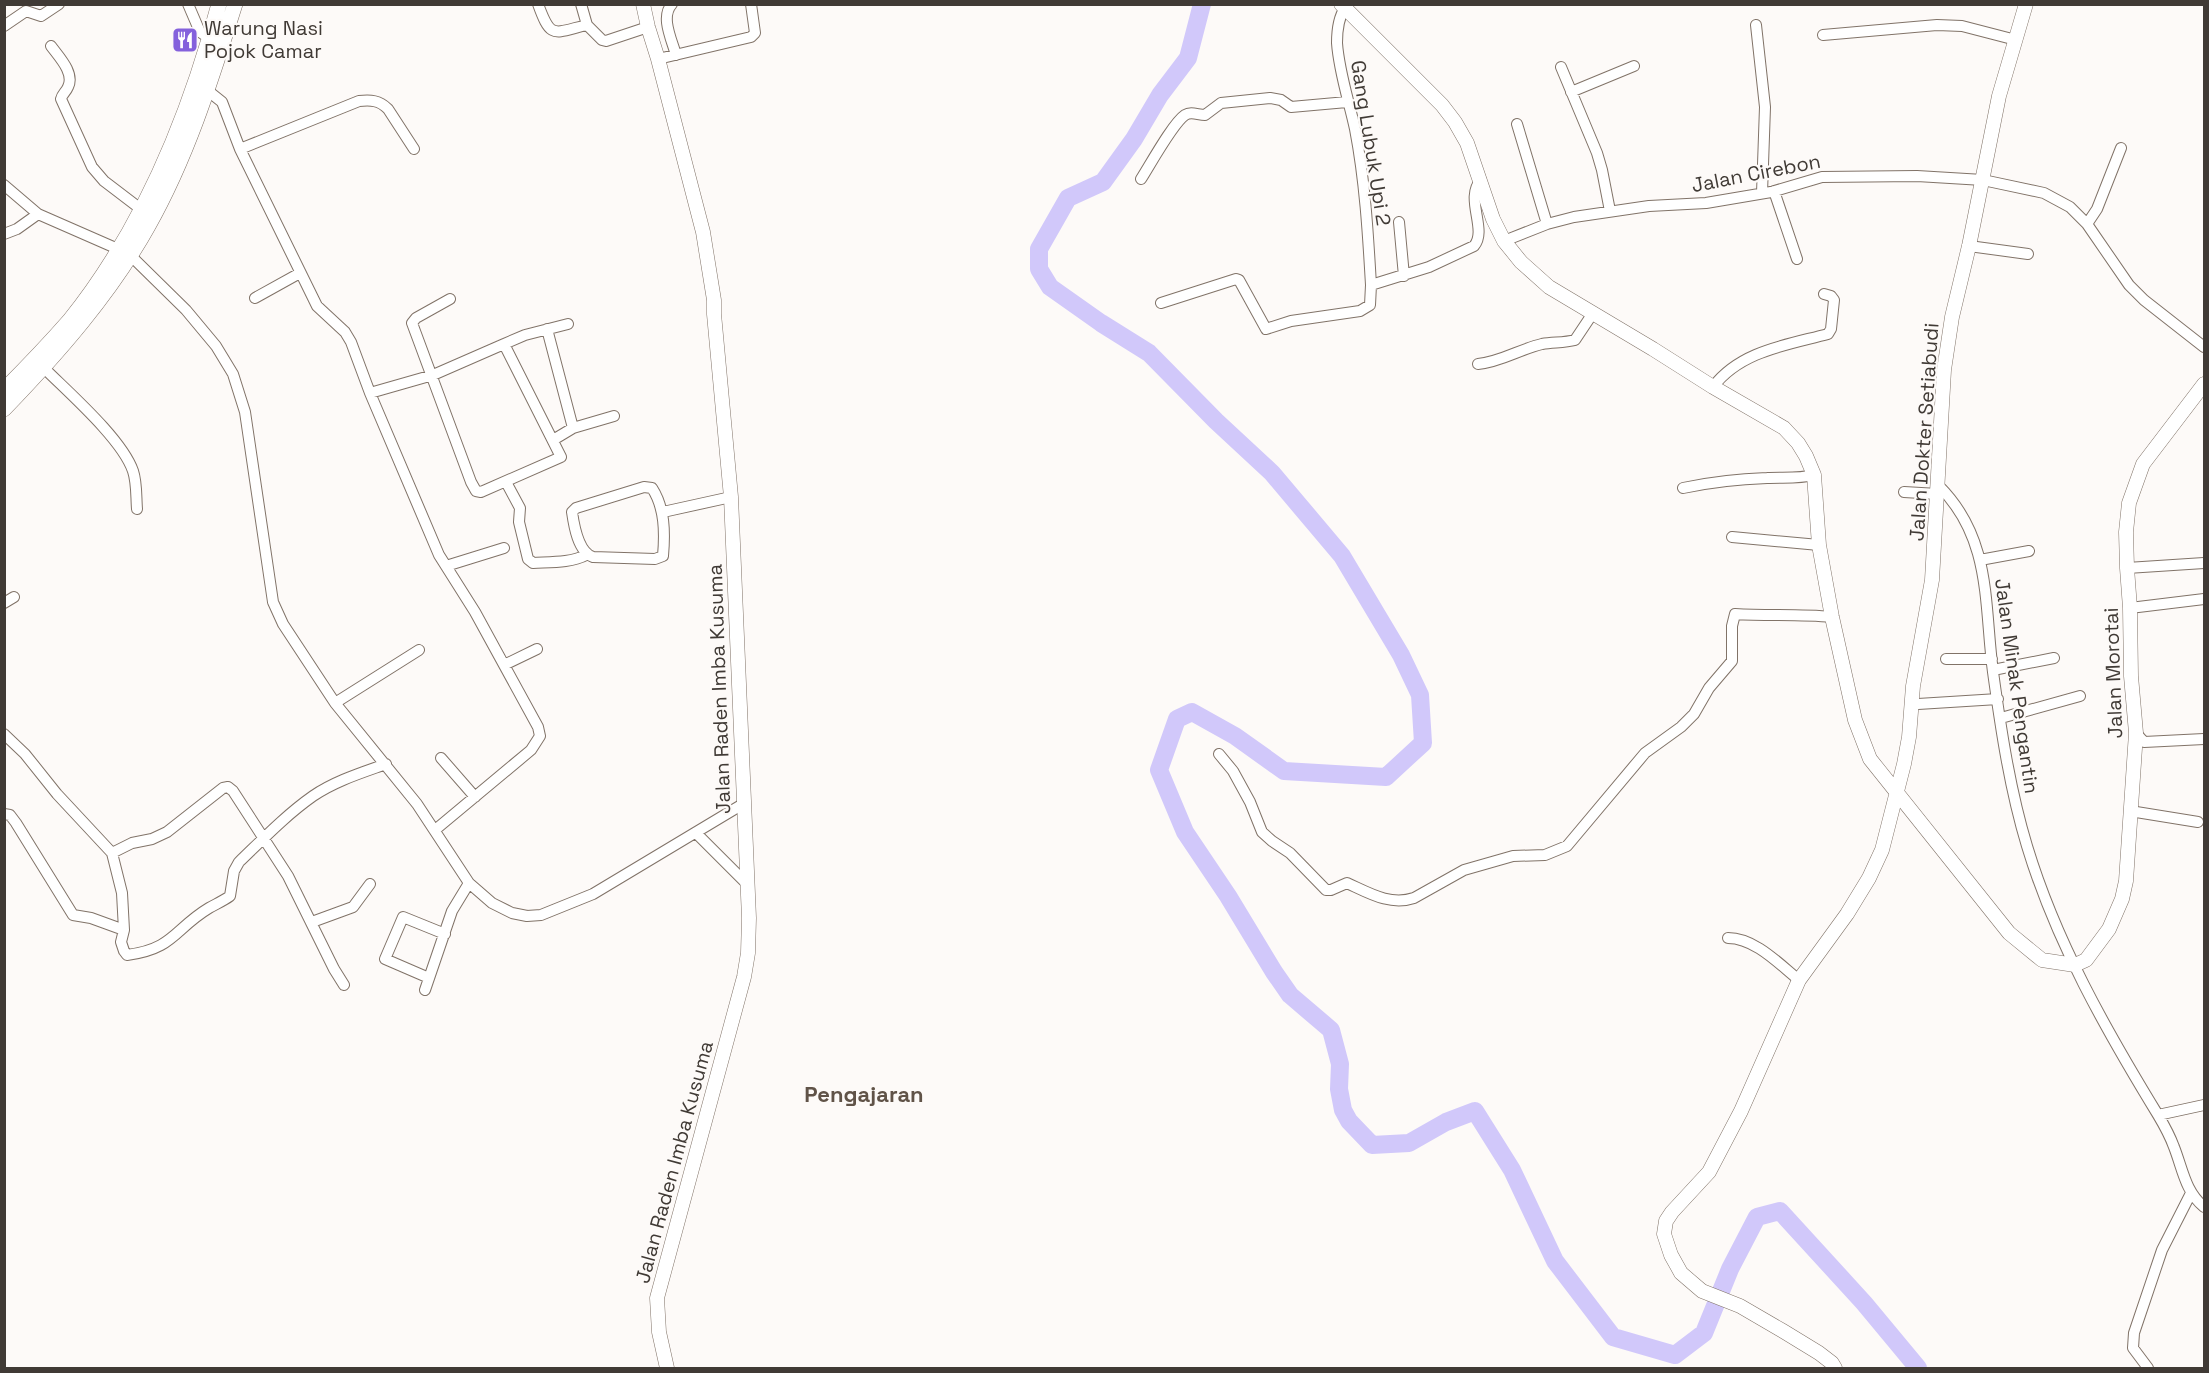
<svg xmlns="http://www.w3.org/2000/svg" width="2209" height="1373" viewBox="0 0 2209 1373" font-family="'Space Grotesk',sans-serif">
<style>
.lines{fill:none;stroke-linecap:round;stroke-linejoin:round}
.river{stroke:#d1c8fa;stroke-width:18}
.minor-casing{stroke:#817368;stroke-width:12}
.tertiary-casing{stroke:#817368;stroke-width:15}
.secondary-casing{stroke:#817368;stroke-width:16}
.minor{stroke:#fff;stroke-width:10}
.tertiary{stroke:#fff;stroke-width:14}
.secondary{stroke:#fff;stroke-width:15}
.labels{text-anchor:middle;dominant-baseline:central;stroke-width:4.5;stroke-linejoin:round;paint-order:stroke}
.poi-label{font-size:20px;fill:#403a35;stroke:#fdfaf8;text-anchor:start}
.street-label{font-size:20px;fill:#403a35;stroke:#fdfaf8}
.quarter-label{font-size:22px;font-weight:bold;fill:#605348;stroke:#fdfaf8}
</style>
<rect width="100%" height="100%" fill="#fdfaf8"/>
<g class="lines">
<path class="river" d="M1202 4 1188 58 1160 95 1134 139 1103 182 1068 198 1039 249V269L1050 287 1101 323 1149 353 1216 421 1272 473 1342 556 1401 655 1420 695 1423 743 1386 777 1284 771 1235 736 1192 712 1177 719 1159 770 1185 832 1228 896 1274 972 1290 995 1331 1030 1340 1064 1339 1089 1343 1110 1349 1121 1372 1145 1409 1143 1446 1122 1475 1111 1512 1170 1555 1261 1613 1337 1675 1355 1704 1333 1730 1269 1757 1217 1780 1211 1864 1303 1918 1368"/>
<defs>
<path id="minor" d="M188 4 200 32 209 38
M538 4C551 40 553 33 587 25L602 40 606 41 648 27
M581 4 587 25
M672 4C660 17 672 40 676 55
M1345 8C1338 18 1337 31 1337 43 1339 72 1349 101 1355 129 1365 181 1368 233 1371 285
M1756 25 1765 107 1762 193
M4 26 26 11 41 16 59 4
M1823 35 1937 25 1962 26 2016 40
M51 46C59 57 75 73 68 87 66 92 62 94 61 99L92 167 104 181 142 210
M658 59 751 37 755 33 751 4
M1561 67 1597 153 1602 170 1610 211
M207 90 222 102 240 149 317 306 345 332 351 342 370 393 439 555 475 612 538 727 540 736 531 750 435 830
M1571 92 1634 66
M1517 124 1547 224
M240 149 359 101C371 100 379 100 388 109L414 149
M1141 179C1150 165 1173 123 1185 115 1191 111 1198 115 1205 115L1221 103 1270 98 1281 100 1291 107 1347 102
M4 185 38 214 118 249
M1774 191 1797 259
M1399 222 1404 276
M2087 224 2097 209 2121 148
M4 234 17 229 38 214
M1504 241 1547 224 1574 217 1649 206 1706 203 1771 192 1822 177 1917 176 1983 180 2044 193 2070 207 2087 224 2129 285 2144 300 2204 347
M1969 246 2028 254
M130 255 186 310 216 346 233 374 245 412 273 602 283 624 335 703 417 804 469 883 492 903 512 913 527 916 541 915 593 894 743 804
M255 298 300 273
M1161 303 1236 279 1239 280 1266 329 1291 321 1360 311 1370 305 1371 285 1429 267 1474 246C1488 230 1464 198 1481 180
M547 329 573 428 553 440
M504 344 525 335 568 324
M1478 364C1501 362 1520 349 1542 344 1553 342 1564 343 1575 340L1593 313
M44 368C69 393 122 439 133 471 137 483 136 497 137 509
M1713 387C1740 351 1787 345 1828 334L1831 329 1834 300 1831 296 1824 294
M370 393 433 375 504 344 561 457 481 492 476 491 471 482 412 323 416 318 450 299
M573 428 614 416
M506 482 520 508 519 522 528 559 533 563C550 562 571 563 586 555
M1939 486C1992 539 1984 604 1993 672 2001 730 2010 790 2027 846 2056 942 2106 1030 2158 1115 2164 1125 2170 1136 2174 1147 2183 1170 2185 1191 2204 1207
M644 487 652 488C665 508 665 533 663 556L655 559 593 557C578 552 574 526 572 512L576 508Z
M1683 488C1711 482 1738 479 1767 478 1783 477 1798 479 1814 475
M1904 492 1938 494
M663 512 731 497
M1732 537 1819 545
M1980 560 2029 551
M446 566 504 548
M2127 568 2204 563
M4 603 14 597
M2130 608 2204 599
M1946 659H1992
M504 665 537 649
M1993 670 2054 658
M335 703 419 650
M1918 704 1998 699
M2001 718 2080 696
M2136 733 2144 742 2204 739
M4 734 25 754 57 794 112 853 122 893 124 930 121 942 124 951 127 955C174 949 174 929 209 908 216 904 223 901 230 896L234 871 239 862C263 839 286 815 313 796 335 781 361 773 386 764
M1219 754 1233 771 1250 802 1262 832 1272 841 1290 853 1326 890H1331L1347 883C1369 893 1390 906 1414 898L1464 870 1513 856 1545 855 1567 846 1645 753 1681 727 1694 714 1709 688 1732 661V626L1735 614C1768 616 1799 614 1832 617
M441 758 475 797
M2130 811 2198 822
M4 814 10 815 16 823 73 915 91 918 124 930
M696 833 748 885
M112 853 132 843 152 839 167 832 223 788 228 787 233 791 288 876 334 969 344 985
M312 922 353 907 370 884
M1728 938C1755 938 1779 964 1799 980
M429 978 385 959 403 917 445 934
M425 990 452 911 469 883
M2158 1115 2204 1105
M2148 1368 2133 1348 2134 1333 2162 1250 2191 1193"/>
<path id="tertiary" d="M643 4 648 27 658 59 703 232 714 300V314L731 497 749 918 748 953 744 977 657 1298 659 1332 667 1368
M1341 4 1442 105 1455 122 1467 143 1493 219 1504 241 1521 262 1549 287 1653 349 1713 387 1784 428 1798 443 1806 456 1814 475 1819 545 1832 617 1855 720 1870 759 2009 933 2042 960 2075 965 2086 960 2109 929 2122 899 2126 881 2136 733 2131 676 2130 608 2127 568 2126 532 2129 503 2143 464 2204 384
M1835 1368 1832 1363 1819 1353 1783 1331 1740 1306 1702 1291 1681 1273 1671 1255 1664 1234 1666 1221 1672 1212 1709 1172 1741 1111 1799 980 1847 914 1869 878 1882 850 1904 764 1909 737 1913 686 1932 580 1944 370 1952 317 1969 246 1999 96 2026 4"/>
<path id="secondary" d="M4 390C27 367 49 344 70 320 143 229 189 117 219 4
M4 409C58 353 110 294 148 226 187 157 211 80 235 4"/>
</defs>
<use href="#minor" class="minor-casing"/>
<use href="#tertiary" class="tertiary-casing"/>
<use href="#secondary" class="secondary-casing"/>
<use href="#minor" class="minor"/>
<use href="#tertiary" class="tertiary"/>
<use href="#secondary" class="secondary"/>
</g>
<defs>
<symbol id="restaurant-square" viewBox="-11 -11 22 22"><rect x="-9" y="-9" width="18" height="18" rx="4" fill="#8461dc" stroke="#fdfaf8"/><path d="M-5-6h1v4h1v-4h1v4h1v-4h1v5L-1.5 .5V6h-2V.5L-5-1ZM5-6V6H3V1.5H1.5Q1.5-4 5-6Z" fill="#fff"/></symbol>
</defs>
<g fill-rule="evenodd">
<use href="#restaurant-square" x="170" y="25" width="30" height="30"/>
</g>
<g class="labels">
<g class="poi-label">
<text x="204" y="28">Warung Nasi<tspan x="204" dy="23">Pojok Camar</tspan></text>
</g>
<g class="street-label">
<text transform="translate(1371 143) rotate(81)">Gang Lubuk Upi 2</text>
<text transform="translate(1756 173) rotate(-11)">Jalan Cirebon</text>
<text transform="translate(1924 432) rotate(-86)">Jalan Dokter Setiabudi</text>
<text transform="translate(2113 673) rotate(-92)">Jalan Morotai</text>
<text transform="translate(2017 686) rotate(82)">Jalan Minak Pengantin</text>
<text transform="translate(719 689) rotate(-92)">Jalan Raden Imba Kusuma</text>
<text transform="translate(674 1162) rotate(-75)">Jalan Raden Imba Kusuma</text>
</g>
<g class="quarter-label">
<text x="864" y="1094">Pengajaran</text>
</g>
</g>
<rect width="2209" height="1373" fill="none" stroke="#403a35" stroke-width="12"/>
</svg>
